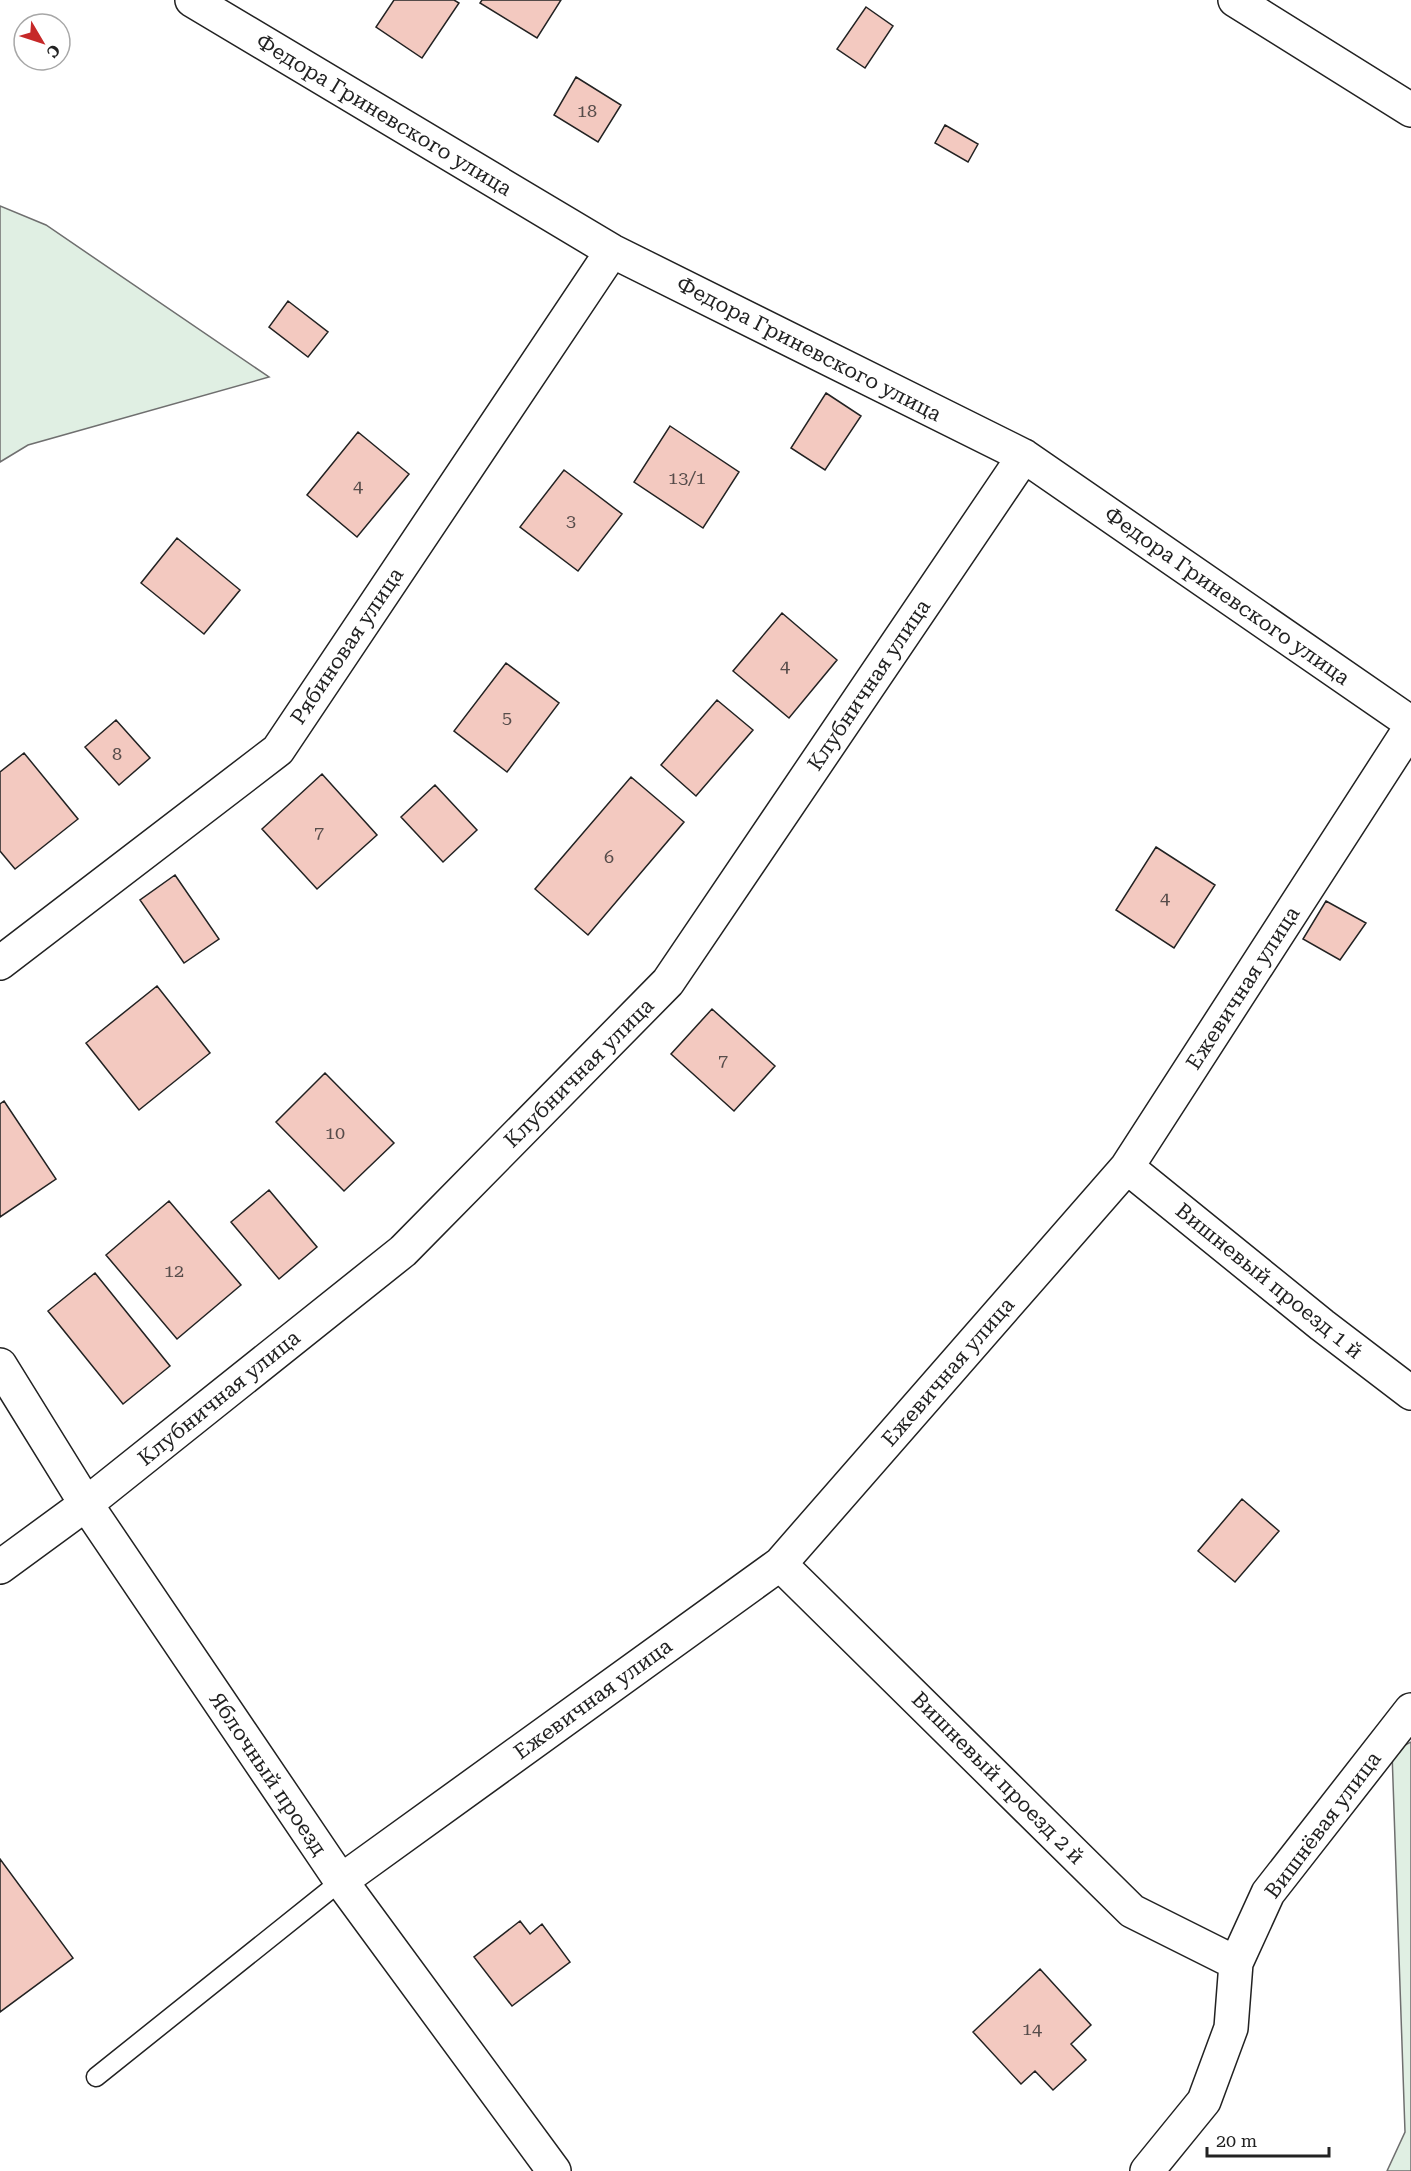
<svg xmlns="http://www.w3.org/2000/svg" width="1411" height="2171" viewBox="0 0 1411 2171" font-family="'Roboto Serif',serif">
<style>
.green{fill:#e0efe3;stroke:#6f6f6f;stroke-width:1.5}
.building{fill:#f3c9c0;stroke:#222;stroke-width:1.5}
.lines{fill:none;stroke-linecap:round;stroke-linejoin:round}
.lane-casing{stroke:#222;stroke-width:21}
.street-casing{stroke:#222;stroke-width:36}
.lane{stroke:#fff;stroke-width:18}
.street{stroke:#fff;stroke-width:33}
.labels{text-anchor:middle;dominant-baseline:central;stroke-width:4.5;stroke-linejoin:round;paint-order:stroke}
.number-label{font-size:18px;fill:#564c4a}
.street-label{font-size:21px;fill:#222;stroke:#fff}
</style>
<rect width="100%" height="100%" fill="#fff"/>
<path class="green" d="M0 206 46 225 269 377 28 445 0 462Z
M1411 1742V2171H1387L1405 2132 1392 1752Z"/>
<path class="building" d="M394 0H454L459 3 422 58 376 27Z
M482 0H561L537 38 480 3Z
M866 7 893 26 865 68 837 49Z
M576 77 621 105 598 142 554 115Z
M945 125 978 144 968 162 935 143Z
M288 301 328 332 308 357 269 327Z
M826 393 861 416 825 470 791 448Z
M670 426 739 472 703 528 634 482Z
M358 432 409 474 357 537 307 495Z
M564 470 622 514 578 571 520 527Z
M177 538 240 590 204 634 141 583Z
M782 613 837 660 789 718 733 671Z
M506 663 559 703 507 772 454 731Z
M717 700 753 730 696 796 661 765Z
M116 720 150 758 119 785 85 747Z
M24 753 78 819 15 869 0 851V772Z
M322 774 377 835 317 889 262 829Z
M631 777 684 822 588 935 535 889Z
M435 785 477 830 443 862 401 817Z
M1156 847 1215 885 1174 948 1116 910Z
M175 875 219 939 184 963 140 900Z
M1326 901 1366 923 1340 960 1303 939Z
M157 986 210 1053 139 1110 86 1043Z
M712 1009 775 1066 734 1111 671 1054Z
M325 1073 394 1143 344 1191 276 1122Z
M4 1101 56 1179 0 1217V1104Z
M269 1190 317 1247 279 1279 231 1222Z
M169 1201 241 1285 177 1339 106 1255Z
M95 1273 170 1366 123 1404 48 1311Z
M1242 1499 1279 1531 1235 1582 1198 1551Z
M0 1859 73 1958 0 2012Z
M520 1921 530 1934 542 1924 570 1962 512 2006 474 1957Z
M1040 1969 1091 2025 1071 2044 1086 2060 1053 2090 1035 2071 1021 2084 973 2032Z"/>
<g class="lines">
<defs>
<path id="lane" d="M96 2077 341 1881"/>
<path id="street" d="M192 0 612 251 1024 456 1411 723
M1235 0 1411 110
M0 963 278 750 612 251
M1127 1167 1322 1325 1411 1393
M0 1365 86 1504 341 1881 554 2171
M780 1564 1132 1911 1236 1963
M0 1567 86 1504 403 1251 668 982 1024 456
M341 1881 780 1564 1127 1167 1411 727
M1147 2171 1204 2101 1231 2028 1236 1963 1268 1893 1411 1710"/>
</defs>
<use href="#lane" class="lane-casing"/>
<use href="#street" class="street-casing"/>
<use href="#lane" class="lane"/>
<use href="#street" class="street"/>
</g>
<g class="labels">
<g class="number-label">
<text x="587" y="110">18</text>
<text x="687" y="477">13/1</text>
<text x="358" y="485">4</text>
<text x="571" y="520">3</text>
<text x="785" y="665">4</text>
<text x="507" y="717">5</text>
<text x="117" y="753">8</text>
<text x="319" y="832">7</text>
<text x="609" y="856">6</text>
<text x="1165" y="897">4</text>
<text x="723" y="1060">7</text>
<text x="335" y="1132">10</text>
<text x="174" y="1270">12</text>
<text x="1032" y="2028">14</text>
</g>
<g class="street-label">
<text transform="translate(384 115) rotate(31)">Федора Гриневского улица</text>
<text transform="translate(809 349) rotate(27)">Федора Гриневского улица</text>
<text transform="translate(1227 596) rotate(35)">Федора Гриневского улица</text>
<text transform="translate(347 646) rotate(-56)">Рябиновая улица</text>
<text transform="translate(869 685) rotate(-56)">Клубничная улица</text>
<text transform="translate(1243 988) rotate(-57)">Ежевичная улица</text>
<text transform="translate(579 1073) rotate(-45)">Клубничная улица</text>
<text transform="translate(1269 1281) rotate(39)">Вишневый проезд 1 й</text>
<text transform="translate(948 1372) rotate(-49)">Ежевичная улица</text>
<text transform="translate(219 1398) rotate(-39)">Клубничная улица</text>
<text transform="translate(593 1699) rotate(-36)">Ежевичная улица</text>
<text transform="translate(268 1774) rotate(56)">Яблочный проезд</text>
<text transform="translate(998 1778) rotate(45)">Вишневый проезд 2 й</text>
<text transform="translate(1323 1825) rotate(-53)">Вишнёвая улица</text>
</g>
</g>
<g transform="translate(42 42) rotate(129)"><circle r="28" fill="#ffffff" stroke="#a7a7a7" stroke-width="1.5"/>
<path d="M0-4.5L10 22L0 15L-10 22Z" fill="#c62828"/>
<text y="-9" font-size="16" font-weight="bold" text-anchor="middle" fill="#222222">С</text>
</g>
<path d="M1207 2147v9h122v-9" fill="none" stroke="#222222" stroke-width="3"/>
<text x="1216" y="2147" font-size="18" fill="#222222" stroke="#ffffff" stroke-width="4.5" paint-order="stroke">20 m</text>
</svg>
